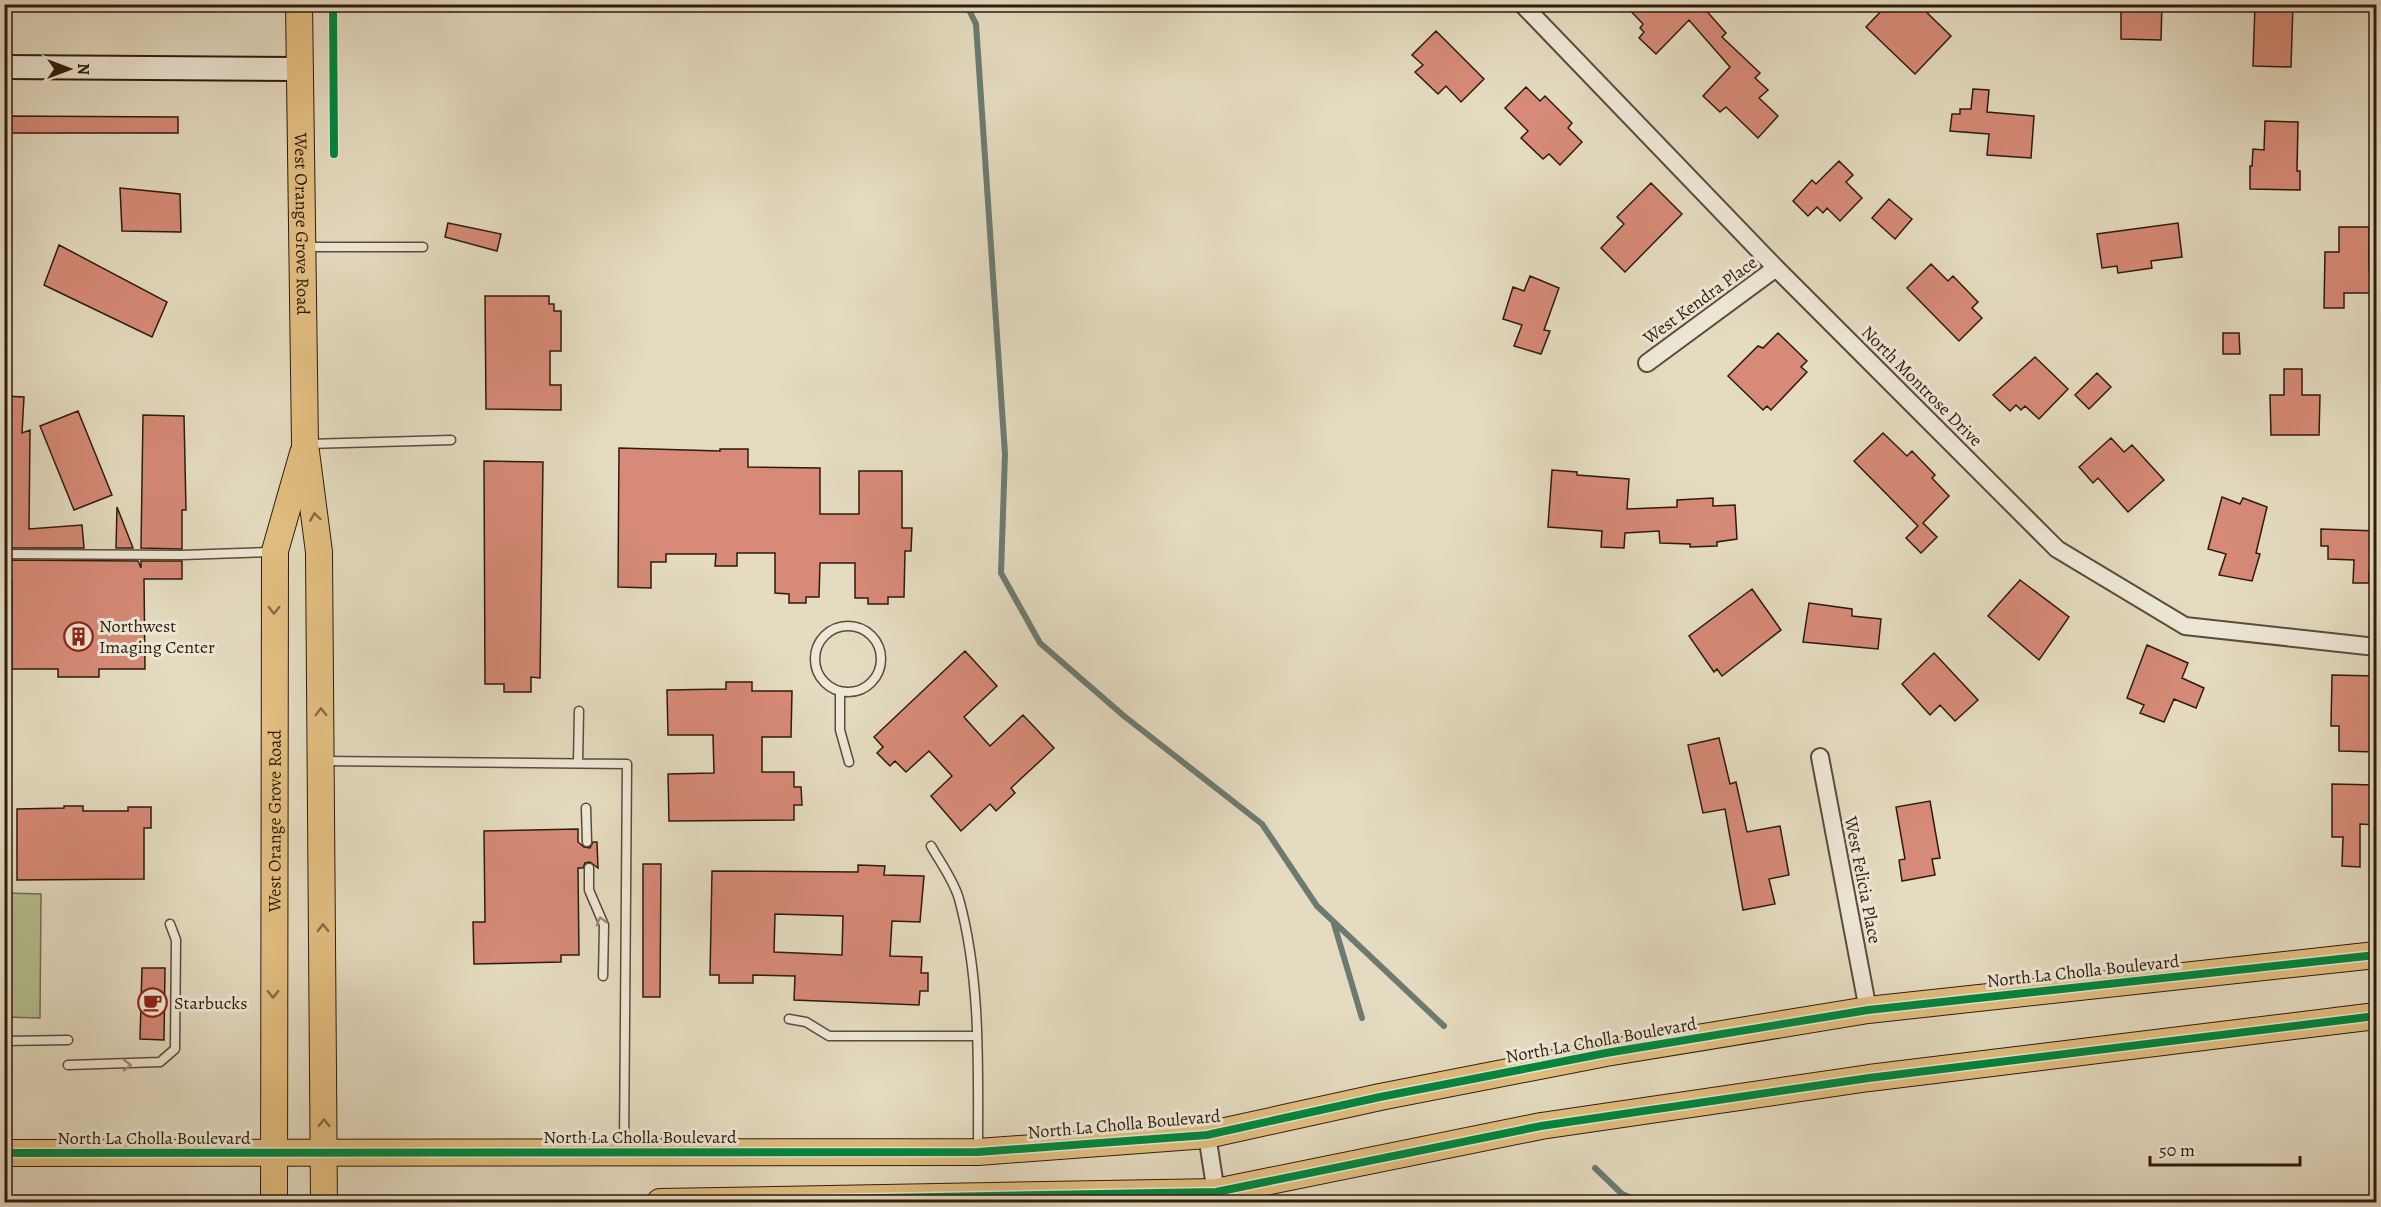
<svg xmlns="http://www.w3.org/2000/svg" width="2381" height="1207" viewBox="0 0 2381 1207" font-family="Alegreya,serif">
<style>
.green{fill:#b5c091;stroke:#726e4f;stroke-width:1.5}
.lines{fill:none;stroke-linecap:round;stroke-linejoin:round}
.stream{stroke:#6c7b71;stroke-width:6}
.building{fill:#d68a77;stroke:#2f1b0d;stroke-width:1.5;fill-rule:evenodd}
.lane-casing{stroke:#5c4b3a;stroke-width:11}
.street-casing{stroke:#5c4b3a;stroke-width:20}
.secondary-casing{stroke:#2f1b0d;stroke-width:26}
.primary-casing{stroke:#2f1b0d;stroke-width:28}
.lane{stroke:#ede8d6;stroke-width:8}
.street{stroke:#ede8d6;stroke-width:16}
.secondary{stroke:#ede8d6;stroke-width:22}
.primary{stroke:#e2be80;stroke-width:26}
.cycleway-casing{stroke:#ede8d6;stroke-width:11}
.cycleway{stroke:#00873e;stroke-width:8}
.oneway{stroke:#886c46}
.oneway2{stroke:#988c7c}
.labels{text-anchor:middle;dominant-baseline:central;stroke-width:6;stroke-linejoin:round;paint-order:stroke}
.street-label{font-size:18px;fill:#2f1b0d;stroke:#ede8d6}
.poi-label{font-size:18px;fill:#2f1b0d;stroke:#ede8d6;text-anchor:start}
</style>
<rect width="100%" height="100%" fill="#e4dbc0"/>
<filter id="stains"><feTurbulence type="fractalNoise" baseFrequency=".00333" numOctaves="4"/><feColorMatrix values="0 0 0 0 .2 0 0 0 0 .09 0 0 0 0 .02 0 0 0 .5 -.17"/></filter>
<radialGradient id="worn" r=".72"><stop offset=".6" stop-color="#630" stop-opacity="0"/><stop offset="1" stop-color="#630" stop-opacity=".3"/></radialGradient>
<path class="green" d="M5 893 41 894 40 1018 5 1017Z"/>
<g class="lines">
<path class="stream" d="M966 4 976 24 1005 454 1001 573 1040 643 1124 716 1262 824 1317 906 1444 1026
M1334 924 1362 1018
M1595 1168 1622 1194 1641 1202"/>
</g>
<path class="building" d="M1624 4H1705L1703 7 1726 33 1722 37 1760 73 1755 78 1768 90 1759 98 1778 116 1758 138 1726 107 1720 112 1703 96 1730 67 1689 20 1656 54 1639 38 1644 32 1640 28 1643 24Z
M1888 4H1918L1951 36 1915 74 1866 27Z
M2121 4H2162L2161 40 2121 39Z
M2255 4H2293L2291 67 2253 66Z
M1436 31 1484 79 1461 102 1446 86 1438 94 1415 72 1423 65 1412 55Z
M1526 87 1540 101 1545 96 1572 123 1568 128 1582 142 1560 165 1549 154 1543 159 1521 138 1528 131 1505 108Z
M1973 89 1989 90 1987 112 2034 116 2031 158 1987 155 1989 134 1950 131 1952 114H1960V109H1971Z
M4 116 178 117V133H4Z
M2265 121 2298 122 2297 171H2300V190L2250 189V166H2252L2253 149 2264 150Z
M1839 161 1853 175 1846 182 1862 198 1840 221 1827 208 1823 213 1817 207 1808 216 1793 201 1812 180 1816 184Z
M1651 183 1682 214 1625 272 1601 248 1624 224 1617 217Z
M120 188 180 194 181 232 122 231Z
M1889 199 1912 219 1895 239 1872 218Z
M448 223 501 234 497 251 445 237Z
M2178 223 2182 257 2151 261 2152 268 2118 273 2117 266 2102 268 2097 234Z
M2339 227H2369V270H2372V293H2344V308H2324L2325 252H2339Z
M59 245 167 302 152 337 44 285Z
M1931 264 1948 281 1953 276 1978 302 1972 308 1982 318 1959 341 1907 288Z
M1530 276 1559 288 1544 330 1550 331 1541 354 1514 346 1522 325 1503 319 1513 287 1524 291Z
M485 296H549V304H554V311H561V351H550V385H561V410L486 409Z
M1778 333 1807 361 1801 367 1807 372 1771 410 1767 406 1763 410 1728 376 1758 346 1763 348Z
M2223 333H2239L2240 354H2223Z
M2035 357 2068 389 2039 419 2025 406 2021 410 2016 405 2010 411 1993 395Z
M2284 369H2302V395H2320L2319 435H2271L2270 395H2284Z
M2097 373 2111 387 2089 409 2075 395Z
M4 396 24 397 22 433 30 430 29 529 82 525 84 548H4Z
M78 411 112 495 74 510 40 426Z
M143 415 184 416 186 510H182V549L141 548Z
M1883 433 1907 456 1912 451 1935 475 1932 478 1949 496 1923 523 1937 537 1921 553 1906 538 1918 526 1854 461Z
M2111 438 2124 452 2132 445 2164 480 2128 512 2098 478 2093 483 2079 467Z
M619 448 720 451V449H748V467L820 468V514H859V471H902V528H912L911 551H905L904 597H888V604H868V598H855V563H820L819 597H806V603H789V594L775 593V553H737V566H715L716 554H666V562H651V588L618 587Z
M484 461 543 462 540 678 531 677V692H504V684H485Z
M1552 470 1577 472V475L1629 479 1627 509 1677 507V500L1713 498V506L1735 505 1737 539 1717 542V546L1690 547V544L1660 543 1659 531 1625 533 1624 548 1601 547 1602 531 1548 527Z
M2222 497 2240 504 2243 498 2267 507 2256 553 2260 554 2252 581 2219 575 2226 554 2208 549Z
M117 507 133 548H116Z
M2321 529 2376 531V572H2369V583H2353L2354 560 2328 559V546H2321Z
M4 560 138 561 141 568V561H182V579H144L145 669H99V677H58V669H12V580H4Z
M2020 580 2069 617 2039 660 1988 616Z
M1752 589 1781 630 1722 676 1717 669 1714 672 1689 636Z
M1809 603 1852 609V616L1881 619 1878 649 1803 642Z
M2147 645 2188 663 2182 678 2204 688 2196 708 2174 699 2164 722 2140 713 2144 705 2127 698Z
M965 651 997 686 964 717 990 746 1023 715 1054 748 1011 788 1015 793 996 811 990 804 961 831 931 796 952 776 929 751 906 772 895 761 890 766 877 753 883 747 874 737Z
M1934 653 1978 700 1955 721 1940 705 1930 715 1902 684Z
M2332 675 2375 676 2374 726H2376V752L2339 751V726H2331Z
M726 682H752V691H792L791 737H762V772H794V787H801L802 805H794V820L669 821 668 774 714 773 713 735H668L667 690 726 689Z
M1719 738 1730 784 1736 782 1747 832 1780 826 1789 875 1769 879 1775 904 1743 910 1725 809 1703 813 1688 745Z
M2332 784 2376 785V825L2360 824V867L2342 866 2343 837H2332Z
M1930 801 1940 858 1932 859 1935 875 1902 881 1899 860 1905 859 1896 807Z
M64 806H83V811H128V807H151V828H144V879L17 880V809L64 808Z
M578 829V842L584 847 590 848 593 842H597L598 868 590 862 585 863 583 868H578L579 955H561V962L474 964 473 922H485L484 831Z
M643 864H661L660 997H643Z
M858 865 885 866 884 875 924 876 920 922 892 921 890 956 922 957 921 973H928V991H920L919 1005 794 1000 795 976 753 975V983H719V975H710L712 871 858 872ZM775 914 843 916 842 955 774 952Z
M142 968H165L164 1040 140 1039Z"/>
<g class="lines">
<defs>
<path id="lane" d="M304 247H423
M308 444 451 440
M4 554 182 555 271 552
M815 659a33 33 0 1 1 66 0a33 33 0 1 1-66 0Z
M840 692V730L849 762
M322 761 627 764 624 1148
M578 763 579 711
M586 808 587 842
M931 846C940 862 954 881 959 899 981 979 978 1067 978 1149
M589 868V890L604 925 603 976
M789 1019 806 1022 829 1036H976
M4 1041 68 1040
M68 1065 160 1062 175 1049 176 940 170 924"/>
<path id="street" d="M1522 4 1776 268 2057 549 2185 626 2376 647
M1647 363 1776 268
M1820 757 1868 1010
M1207 1135 1217 1199"/>
<path id="secondary" d="M4 67 299 69"/>
<g id="primary">
<path id="s1" d="M299 4 305 444 319 552 324 1202"/>
<path d="M4 1153 978 1152 1207 1135 1380 1097 1606 1053 1868 1010 2376 955"/>
<path id="s2" d="M274 1202 275 551 303 453"/>
<path d="M660 1202 1216 1192 1541 1126 1869 1078 2376 1016"/>
</g>
</defs>
<use href="#lane" class="lane-casing"/>
<use href="#street" class="street-casing"/>
<use href="#secondary" class="secondary-casing"/>
<use href="#primary" class="primary-casing"/>
<use href="#lane" class="lane"/>
<use href="#street" class="street"/>
<use href="#secondary" class="secondary"/>
<use href="#primary" class="primary"/>
<defs>
<path id="cycleway" d="M333 4 334 154
M4 1153 978 1152 1207 1135 1380 1097 1606 1053 1868 1010 2376 955
M660 1202 1216 1192 1541 1126 1869 1078 2376 1016"/>
</defs>
<use href="#cycleway" class="cycleway-casing"/>
<use href="#cycleway" class="cycleway"/>
</g>
<defs><path id="oneway-chevron" d="M-2-3.5L2.5 0L-2 3.5" fill="none" stroke-width="1.6" stroke-linecap="round" stroke-linejoin="round" transform="scale(1.5)"/></defs>
<g class="oneway">
<use href="#oneway-chevron" transform="translate(315 517) rotate(-98)"/>
<use href="#oneway-chevron" transform="translate(274 610) rotate(90)"/>
<use href="#oneway-chevron" transform="translate(321 712) rotate(-91)"/>
<use href="#oneway-chevron" transform="translate(323 928) rotate(-90)"/>
<use href="#oneway-chevron" transform="translate(273 994) rotate(90)"/>
<use href="#oneway-chevron" transform="translate(324 1123) rotate(-89)"/>
</g>
<g class="oneway2">
<use href="#oneway-chevron" transform="translate(601 921) rotate(-106)"/>
<use href="#oneway-chevron" transform="translate(127 1065) rotate(-1)"/>
</g>
<defs>
<symbol id="building-ring" viewBox="-11 -11 22 22"><circle r="9.5" fill="#ede8d6" stroke="#8f2418" stroke-width="1.5"/><path d="M-4-6H4V6H1V3H-1V6H-4ZM-2.5-4.3h1.7v1.8h-1.7ZM.8-4.3h1.7v1.8H.8ZM-2.5-1h1.7V.8h-1.7ZM.8-1h1.7V.8H.8Z" fill="#8f2418"/></symbol>
<symbol id="cafe-ring" viewBox="-11 -11 22 22"><circle r="9.5" fill="#ede8d6" stroke="#8f2418" stroke-width="1.5"/><path d="M-5.5-4.5H6V0H3Q3 3.5 0 3.5H-2.5Q-5.5 3.5-5.5 0ZM3-3.2v2h1.7v-2ZM-6 4.5H4V6H-6Z" fill="#8f2418"/></symbol>
</defs>
<g fill-rule="evenodd">
<use href="#building-ring" x="62" y="620" width="33" height="33"/>
<use href="#cafe-ring" x="136" y="986" width="33" height="33"/>
</g>
<g class="labels">
<g class="street-label">
<text stroke="none"><textPath href="#s1" startOffset="220">West Orange Grove Road</textPath></text>
<text transform="translate(1700 300) rotate(-36)">West Kendra Place</text>
<text transform="translate(1922 386) rotate(45)">North Montrose Drive</text>
<text stroke="none"><textPath href="#s2" startOffset="381">West Orange Grove Road</textPath></text>
<text transform="translate(1863 880) rotate(79)">West Felicia Place</text>
<text transform="translate(2083 971) rotate(-6)">North La Cholla Boulevard</text>
<text transform="translate(1601 1040) rotate(-10)">North La Cholla Boulevard</text>
<text transform="translate(1124 1124) rotate(-5)">North La Cholla Boulevard</text>
<text x="640" y="1137">North La Cholla Boulevard</text>
<text x="154" y="1138">North La Cholla Boulevard</text>
</g>
<g class="poi-label">
<text x="99" y="626">Northwest<tspan x="99" dy="21">Imaging Center</tspan></text>
<text x="174" y="1003">Starbucks</text>
</g>
</g>
<rect width="2381" height="1207" fill="none" stroke="#e4dbc0" stroke-width="24"/>
<rect x="6" y="6" width="2369" height="1195" fill="none" stroke="#2f1b0d" stroke-width="3"/>
<rect x="12" y="12" width="2357" height="1183" fill="none" stroke="#2f1b0d" stroke-width="1.5"/>
<g transform="translate(69 69) rotate(90)" stroke="#ede8d6" stroke-width="4.5" paint-order="stroke">
<path d="M0-4.5L10 22L0 15L-10 22Z" fill="#2f1b0d"/>
<text y="-9" font-size="16" font-weight="bold" text-anchor="middle" fill="#2f1b0d">N</text>
</g>
<path d="M2150 1156v9h150v-9" fill="none" stroke="#2f1b0d" stroke-width="3"/>
<text x="2159" y="1156" font-size="18" fill="#2f1b0d" stroke="#ede8d6" stroke-width="4.5" paint-order="stroke">50 m</text>
<rect width="100%" height="100%" filter="url(#stains)"/>
<rect width="100%" height="100%" fill="url(#worn)"/>
</svg>
